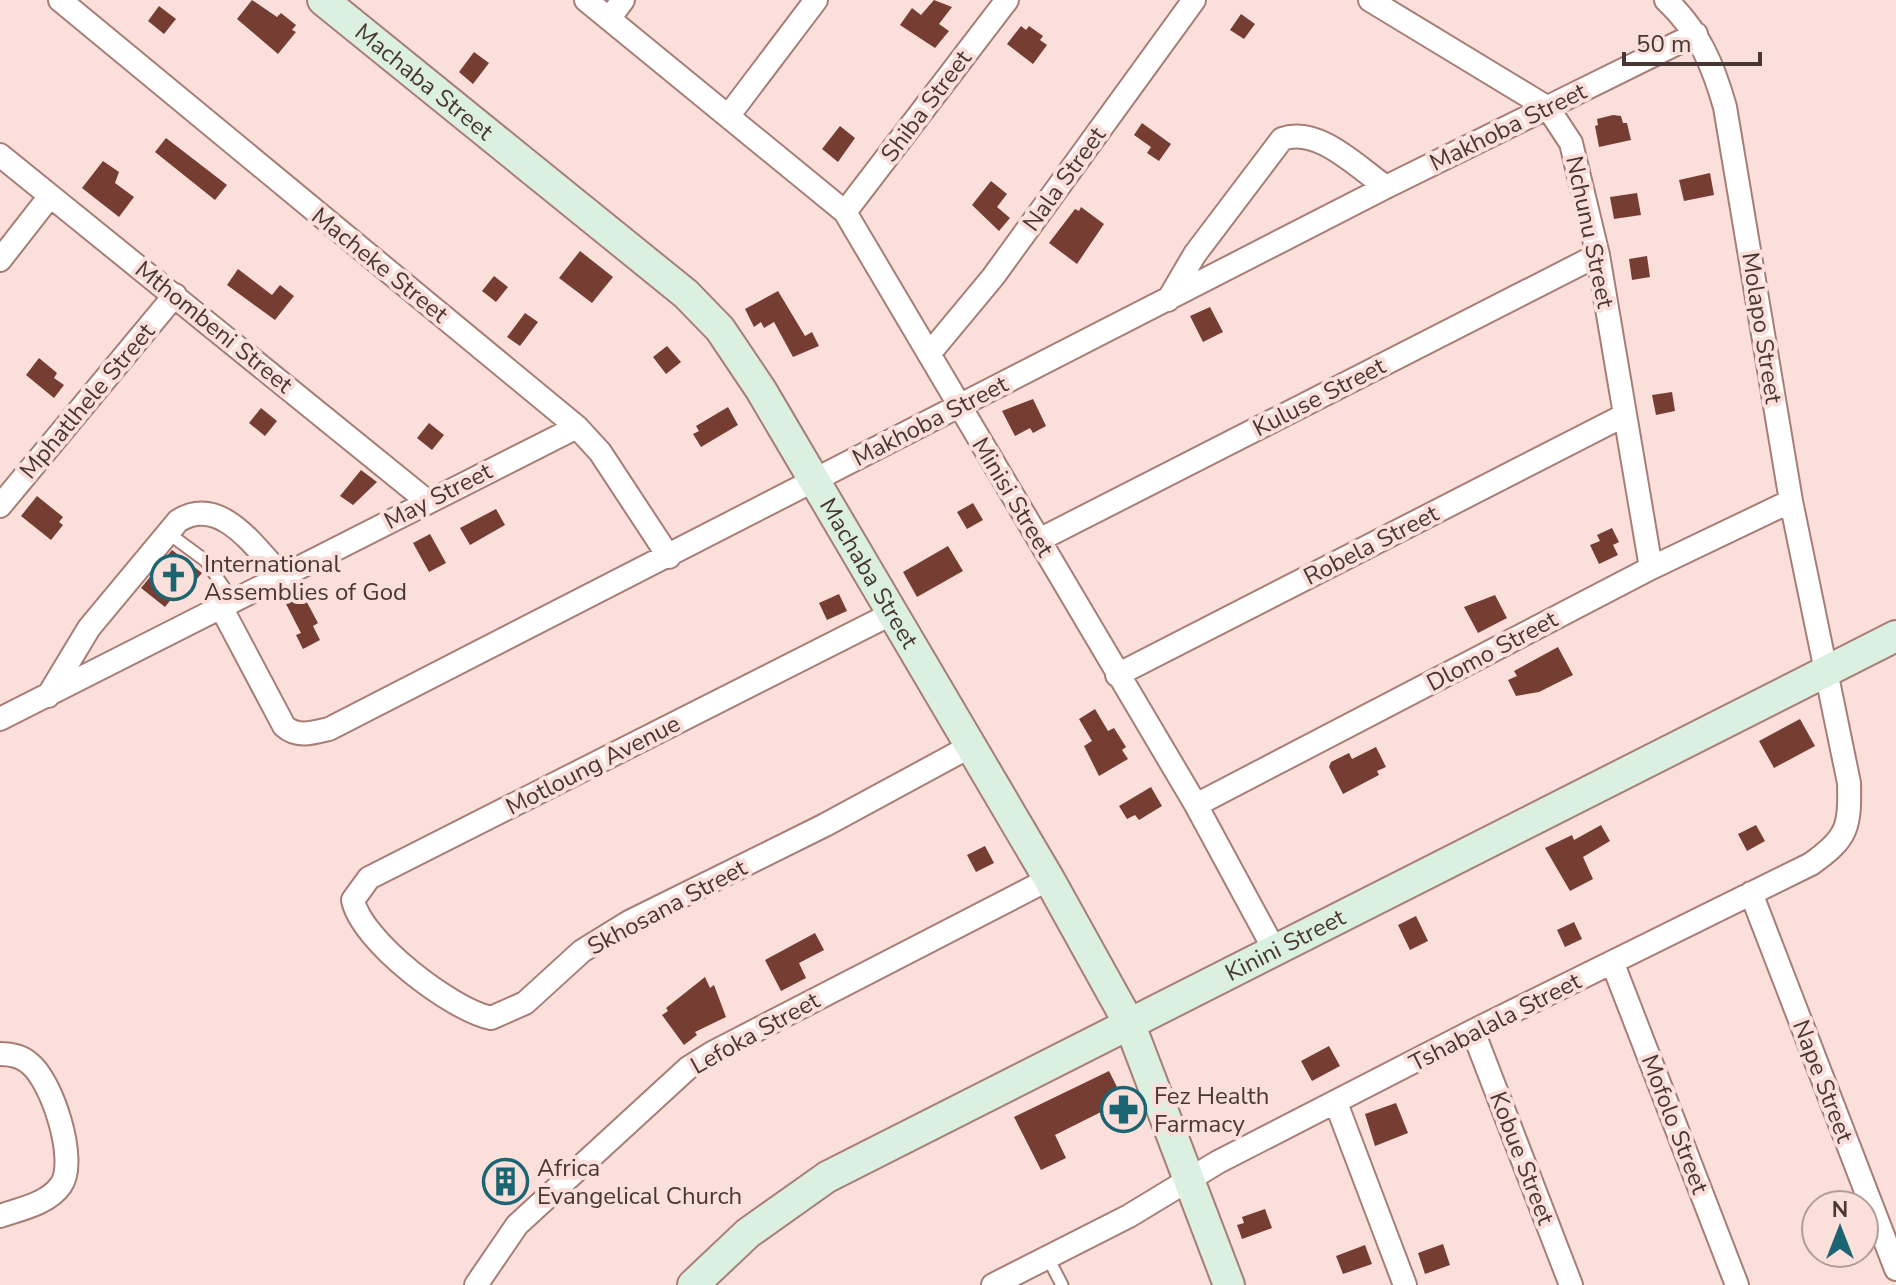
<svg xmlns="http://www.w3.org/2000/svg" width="1896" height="1285" viewBox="0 0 1896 1285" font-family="'Nunito Sans',sans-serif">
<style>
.building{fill:#763d33}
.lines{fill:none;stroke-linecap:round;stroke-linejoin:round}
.lane-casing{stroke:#a77e76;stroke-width:15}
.street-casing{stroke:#a77e76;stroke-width:26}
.secondary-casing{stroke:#a77e76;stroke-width:34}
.lane{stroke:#fff;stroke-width:11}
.street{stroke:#fff;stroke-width:22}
.secondary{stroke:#dcf0e2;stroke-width:30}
.labels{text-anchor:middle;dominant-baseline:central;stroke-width:8;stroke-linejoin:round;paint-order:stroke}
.street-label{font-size:24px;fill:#483733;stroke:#fbdfda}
.poi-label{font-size:24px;fill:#483733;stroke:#fbdfda;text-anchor:start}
</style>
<rect width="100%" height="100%" fill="#fbdfda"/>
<path class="building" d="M252 0 277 17 281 13 296 25 292 30 296 32 278 54 237 19Z
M934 0 952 7 939 24 949 31 935 48 900 25 912 8 921 15Z
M159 6 176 19 164 34 148 21Z
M1241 14 1255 24 1244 39 1230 30Z
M1021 26 1026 30 1029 26 1043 36 1040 40 1047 45 1033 64 1007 44Z
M474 52 489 63 473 84 459 72Z
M1613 115 1621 116 1623 123H1627L1631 140 1599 147 1595 126 1598 125 1597 119Z
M1142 123 1171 144 1159 161 1147 153 1151 147 1134 135Z
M840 126 855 138 838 162 822 149Z
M166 138 227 185 215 200 155 152Z
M103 161 119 172 115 183 134 197 119 217 82 188Z
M1710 173 1714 195 1684 201 1679 180Z
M991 181 1007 194 997 207 1010 218 999 231 972 205Z
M1637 193 1641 215 1614 219 1610 197Z
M1081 207 1104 224 1077 264 1049 243 1075 209 1079 211Z
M580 251 613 277 592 303 559 278Z
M1647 256 1650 277 1632 280 1629 259Z
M238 269 272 295 280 285 294 296 275 320 227 285Z
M494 276 508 287 496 302 482 291Z
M778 291 805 336 812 332 819 346 793 357 774 322 764 328 761 322 754 327 745 309Z
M1210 307 1223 332 1203 342 1190 316Z
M525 313 538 322 520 346 507 337Z
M667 346 681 362 666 374 653 357Z
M39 358 57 373 54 378 64 385 54 398 26 375Z
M1672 392 1675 411 1656 415 1652 395Z
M1033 399 1046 426 1033 433 1030 428 1015 436 1002 411Z
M728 407 738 425 701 447 693 434 699 431 696 426Z
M261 408 277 421 265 436 249 423Z
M429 423 444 435 432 450 417 438Z
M361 470 377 482 353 505 340 496Z
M37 496 63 517 59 522 63 525 51 540 21 516Z
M973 503 983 520 967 529 957 512Z
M496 509 505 525 470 545 460 528Z
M1612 528 1619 542 1613 545 1618 555 1599 564 1590 545 1600 541 1597 535Z
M430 534 446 563 429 572 413 543Z
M948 546 963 571 917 597 903 572Z
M172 550 202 573 190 587 184 583 165 607 141 588Z
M302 593 318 623 313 626 320 640 303 649 296 635 301 633 285 602Z
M839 594 847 611 827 620 819 603Z
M1495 595 1507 618 1478 633 1464 607Z
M1558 647 1573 675 1539 692 1516 696 1508 680 1517 676 1514 671Z
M1095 709 1108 731 1114 728 1126 747 1122 750 1128 759 1099 776 1084 746 1092 741 1079 719Z
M1800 719 1815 746 1774 768 1759 741Z
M1376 747 1386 767 1377 771 1379 775 1343 794 1329 767 1331 762 1349 753 1352 759Z
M1151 787 1162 806 1139 820 1135 815 1127 819 1119 806Z
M1601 825 1610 841 1583 857 1593 879 1570 891 1545 848 1572 835 1574 840Z
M1756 825 1765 841 1747 851 1738 834Z
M985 846 994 863 976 872 967 855Z
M1416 916 1428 941 1410 950 1398 925Z
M1574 922 1582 939 1565 947 1557 930Z
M815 933 824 950 799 963 806 978 781 991 765 960Z
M705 977 710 988 714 985 726 1017 695 1032 697 1035 684 1045 662 1015 668 1011 666 1008Z
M1329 1046 1340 1066 1312 1081 1301 1061Z
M1109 1071 1132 1117 1112 1127 1105 1110 1055 1135 1066 1158 1041 1170 1014 1117Z
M1396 1103 1408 1133 1375 1146 1365 1114Z
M512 1160 529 1178 499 1204 483 1186Z
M1265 1209 1272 1228 1242 1239 1237 1225 1244 1223 1242 1217Z
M1443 1244 1450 1265 1425 1274 1418 1253Z
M1365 1245 1372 1264 1343 1274 1336 1256Z"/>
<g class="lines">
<defs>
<path id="lane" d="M168 533 206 561 233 601
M1047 1256 1062 1285"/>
<path id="street" d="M60 0 577 427 600 452 669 557
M586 0 845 212 1196 805 1274 949
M1370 0 1548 108 1571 143 1598 255 1651 568
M609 19 623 0
M729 115 816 0
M0 155 427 501
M845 212 1007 0
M0 260 50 196
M1168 300 1195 254 1282 139C1318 126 1357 167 1386 187
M929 354 993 277 1194 0
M0 506 175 295
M1039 540 1598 255
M221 607 284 726C297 738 313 733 329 729L1386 187 1696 34
M891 614 369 878 353 900C361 941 452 1010 491 1018L525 1003 582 951 629 922 825 825 969 747
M1117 675 1625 415
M48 696 89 628 178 521C221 494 255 548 282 576
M0 719 577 427
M1196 805 1651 568 1791 501
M1751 893 1896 1269
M1613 964 1737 1285
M1473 1031 1571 1285
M0 1054C10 1054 21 1056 29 1063 52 1080 78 1161 61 1185 48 1204 20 1209 0 1216
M1336 1103 1405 1285
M476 1285 517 1225 688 1068 712 1053 1049 879
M993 1285 1129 1216 1218 1162 1473 1031 1811 864C1848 838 1850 827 1849 783L1791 501 1725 107C1713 65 1699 31 1666 0"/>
<g id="secondary">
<path id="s1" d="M323 0 686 294 720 329 761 390 1049 879 1130 1025 1229 1285"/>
<path id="s2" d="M693 1285 748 1233 827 1177 1896 636"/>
</g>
</defs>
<use href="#lane" class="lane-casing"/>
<use href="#street" class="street-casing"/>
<use href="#secondary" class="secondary-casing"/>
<use href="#lane" class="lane"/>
<use href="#street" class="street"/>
<use href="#secondary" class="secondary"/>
</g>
<defs>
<symbol id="church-ring" viewBox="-11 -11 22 22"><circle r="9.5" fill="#fbdfda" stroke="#1b6572" stroke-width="1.5"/><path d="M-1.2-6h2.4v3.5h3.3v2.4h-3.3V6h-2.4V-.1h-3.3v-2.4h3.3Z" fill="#1b6572"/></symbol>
<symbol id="pharmacy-ring" viewBox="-11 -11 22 22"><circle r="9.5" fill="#fbdfda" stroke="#1b6572" stroke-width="1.5"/><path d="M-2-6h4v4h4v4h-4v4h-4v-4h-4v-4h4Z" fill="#1b6572"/></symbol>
<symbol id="building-ring" viewBox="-11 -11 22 22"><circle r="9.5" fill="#fbdfda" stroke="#1b6572" stroke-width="1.5"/><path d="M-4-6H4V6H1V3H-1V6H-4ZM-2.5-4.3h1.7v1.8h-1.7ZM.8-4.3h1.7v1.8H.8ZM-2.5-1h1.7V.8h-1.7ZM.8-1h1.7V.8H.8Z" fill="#1b6572"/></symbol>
</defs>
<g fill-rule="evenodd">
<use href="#church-ring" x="148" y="552" width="51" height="51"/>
<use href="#pharmacy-ring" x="1098" y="1084" width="51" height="51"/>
<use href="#building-ring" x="480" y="1156" width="51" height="51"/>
</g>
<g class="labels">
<g class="street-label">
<text stroke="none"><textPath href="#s1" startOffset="130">Machaba Street</textPath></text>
<text transform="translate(926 106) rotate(-53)">Shiba Street</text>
<text transform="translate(1508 127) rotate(-26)">Makhoba Street</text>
<text transform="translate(1064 179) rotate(-54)">Nala Street</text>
<text transform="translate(1590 232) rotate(78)">Nchunu Street</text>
<text transform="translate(380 265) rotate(39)">Macheke Street</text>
<text transform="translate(214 327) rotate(39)">Mthombeni Street</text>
<text transform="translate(1762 328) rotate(81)">Molapo Street</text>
<text transform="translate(1319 397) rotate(-27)">Kuluse Street</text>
<text transform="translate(87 401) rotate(-50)">Mphatlhele Street</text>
<text transform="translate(930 421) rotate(-27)">Makhoba Street</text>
<text transform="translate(438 496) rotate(-27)">May Street</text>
<text transform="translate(1013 497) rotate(59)">Minisi Street</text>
<text transform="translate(1371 545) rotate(-27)">Robela Street</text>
<text stroke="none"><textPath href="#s1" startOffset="802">Machaba Street</textPath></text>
<text transform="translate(1492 651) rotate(-28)">Dlomo Street</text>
<text transform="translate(593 765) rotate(-27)">Motloung Avenue</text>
<text transform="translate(667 907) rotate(-28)">Skhosana Street</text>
<text stroke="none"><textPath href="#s2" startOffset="686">Kinini Street</textPath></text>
<text transform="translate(1495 1022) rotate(-27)">Tshabalala Street</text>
<text transform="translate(755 1033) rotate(-29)">Lefoka Street</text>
<text transform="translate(1823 1081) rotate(69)">Nape Street</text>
<text transform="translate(1675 1124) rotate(69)">Mofolo Street</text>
<text transform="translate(1522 1158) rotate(69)">Kobue Street</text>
</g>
<g class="poi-label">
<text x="204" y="564">International<tspan x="204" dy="28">Assemblies of God</tspan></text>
<text x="1154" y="1096">Fez Health<tspan x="1154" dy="28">Farmacy</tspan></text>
<text x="537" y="1168">Africa<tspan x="537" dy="28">Evangelical Church</tspan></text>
</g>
</g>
<g transform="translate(1840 1229)"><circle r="38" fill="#fbdfda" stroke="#b39c97" stroke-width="2"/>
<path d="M0-6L14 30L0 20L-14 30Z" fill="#1b6572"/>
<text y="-12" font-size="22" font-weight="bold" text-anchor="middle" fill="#483733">N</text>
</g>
<path d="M1624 52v12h136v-12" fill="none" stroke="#483733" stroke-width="4"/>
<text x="1636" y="52" font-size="24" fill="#483733" stroke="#fbdfda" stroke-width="6" paint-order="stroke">50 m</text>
</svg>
